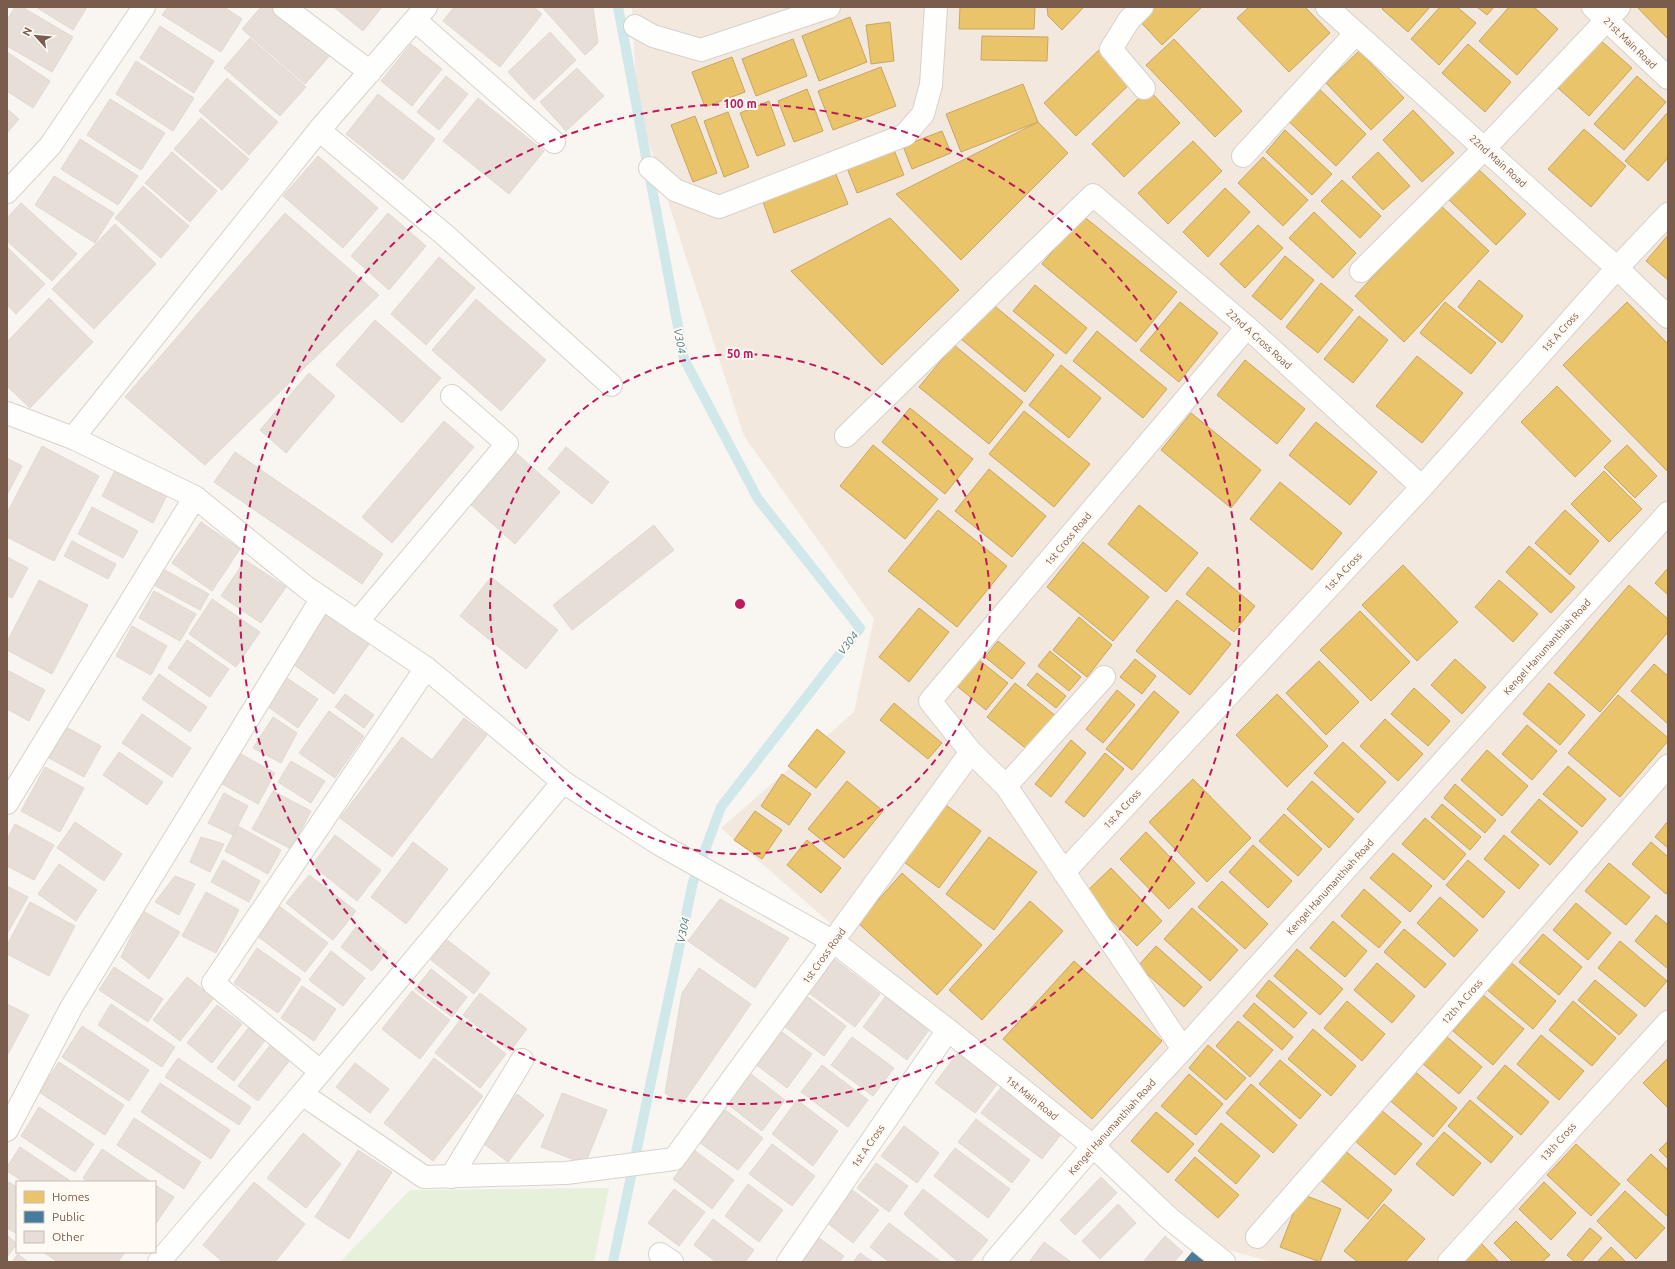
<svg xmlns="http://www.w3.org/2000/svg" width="1675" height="1269" viewBox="0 0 1675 1269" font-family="Ubuntu,sans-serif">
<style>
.residential{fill:#f2e8de}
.green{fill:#e7f0db}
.homes{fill:#e9c46a;stroke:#c8a561}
.public{fill:#457b9d;stroke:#557285}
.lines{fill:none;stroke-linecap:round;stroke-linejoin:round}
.stream{stroke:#d0e8ea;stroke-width:10}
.building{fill:#e6ded7;stroke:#e2d8d2}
.street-casing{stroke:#d7d1cb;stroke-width:24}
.secondary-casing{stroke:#d9d2cb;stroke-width:24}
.street{stroke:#fefefd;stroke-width:22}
.secondary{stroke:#fefefd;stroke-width:22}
.ring{fill:none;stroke:#c2185b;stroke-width:2;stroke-dasharray:7 5}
.labels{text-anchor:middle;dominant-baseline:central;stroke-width:4;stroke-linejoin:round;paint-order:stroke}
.street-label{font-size:10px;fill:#7a5c4d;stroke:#fffaf3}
.water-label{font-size:11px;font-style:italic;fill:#437c86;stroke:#fffaf3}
.centre{fill:#c2185b;stroke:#fffaf3;stroke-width:2}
.ring-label{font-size:12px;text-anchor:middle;font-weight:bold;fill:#c2185b;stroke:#fffaf3;stroke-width:4;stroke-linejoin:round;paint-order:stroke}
</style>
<rect width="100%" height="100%" fill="#f9f5f0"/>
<path class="residential" d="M632 7H1668V1262H1272L1228 1250 944 1022 721 828 854 712 874 619 744 436 637 106Z"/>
<path class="green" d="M609 1188 594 1262H340L410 1190Z"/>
<path class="homes" d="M960 7H1035L1034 29H959Z
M1047 7H1084L1062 30 1048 16Z
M1148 7H1202L1162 45 1137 18Z
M1249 7H1305L1330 33 1289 72 1237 18Z
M1384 7H1430L1408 32 1382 9Z
M1440 7H1457L1476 23 1439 65 1411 39Z
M1477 7H1494L1487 15Z
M1509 7H1534L1558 29 1517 75 1479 41Z
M1637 7H1668V39Z
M850 17 867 62 819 81 802 36Z
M890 22 894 61 871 64 866 25Z
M982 36 1048 37 1047 61 981 60Z
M793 39 807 76 756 96 742 59Z
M1174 39 1242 111 1215 137 1146 65Z
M1599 39 1632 68 1589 116 1557 87Z
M1468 44 1511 82 1485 112 1442 73Z
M1103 46 1135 79 1076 136 1044 103Z
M1359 51 1404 98 1371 130 1326 83Z
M732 57 745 92 705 107 692 72Z
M881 67 896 106 833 130 818 91Z
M1637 76 1666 102 1624 150 1594 124Z
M1313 83 1366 134 1336 166 1283 116Z
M1023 84 1038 122 961 152 946 114Z
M807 89 823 131 794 142 778 101Z
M1148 89 1180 123 1124 177 1092 144Z
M769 101 785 145 757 156 740 113Z
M1413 110 1454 153 1422 182 1383 140Z
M728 112 749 167 724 177 704 121Z
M1668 112V158L1648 181 1625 161Z
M695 116 717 173 693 182 671 125Z
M1038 122 1068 153 961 260 896 194Z
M1584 129 1626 166 1591 207 1548 169Z
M1285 130 1332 174 1312 195 1266 152Z
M942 131 951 153 912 169 903 146Z
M1193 141 1222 171 1168 224 1138 193Z
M894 150 904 175 857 193 847 168Z
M1378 152 1410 186 1383 210 1352 177Z
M1263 157 1308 200 1283 226 1238 183Z
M1475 166 1526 214 1496 245 1446 197Z
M835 172 848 204 774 233 762 199Z
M1342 180 1381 216 1360 238 1321 201Z
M1225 188 1250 212 1208 257 1183 232Z
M1440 205 1489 251 1404 342 1355 296Z
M1314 212 1356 253 1333 278 1289 238Z
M1082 215 1177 292 1136 342 1042 264Z
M890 218 959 290 882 365 791 271Z
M1258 225 1283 248 1245 288 1220 264Z
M1668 235V280L1646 261Z
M1285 256 1314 280 1281 320 1252 296Z
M1479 280 1523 316 1502 343 1458 307Z
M1321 283 1353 310 1318 353 1286 327Z
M1035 285 1087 328 1066 354 1013 311Z
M1180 302 1218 333 1179 382 1140 350Z
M1445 302 1496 343 1471 374 1420 333Z
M1627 302 1668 344V472L1563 365Z
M991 303 1054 355 1025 392 961 339Z
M1359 316 1388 340 1353 383 1324 359Z
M1097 331 1167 389 1143 418 1073 361Z
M954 345 1023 402 989 444 919 387Z
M1417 356 1463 393 1422 443 1376 406Z
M1245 360 1305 409 1277 444 1217 395Z
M1061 365 1101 398 1069 438 1029 405Z
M1557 386 1611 441 1575 477 1521 422Z
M910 408 973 459 945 494 882 442Z
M1024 411 1090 464 1054 507 989 454Z
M1191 413 1261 470 1231 508 1161 450Z
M1316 422 1377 472 1350 505 1289 455Z
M873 445 938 499 905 539 840 486Z
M1627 445 1657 476 1635 498 1604 467Z
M989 469 1046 516 1012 557 955 511Z
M1604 471 1642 509 1609 542 1571 504Z
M1280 482 1342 533 1312 570 1250 519Z
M1139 505 1198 553 1166 592 1108 544Z
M938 510 1007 566 957 627 888 571Z
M1565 510 1599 541 1570 575 1535 543Z
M1083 542 1149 597 1113 641 1047 587Z
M1529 546 1575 587 1551 613 1506 572Z
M1403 565 1458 622 1417 661 1362 605Z
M1208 567 1255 606 1234 632 1186 594Z
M1668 568V595L1655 583Z
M1499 580 1538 614 1513 642 1475 607Z
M1629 585 1668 619V632L1600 712 1554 673Z
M1177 600 1231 644 1190 695 1136 651Z
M919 608 949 632 909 682 879 657Z
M1360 611 1410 662 1371 701 1320 650Z
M1079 617 1112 645 1087 677 1053 650Z
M998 641 1025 663 1012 679 985 657Z
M1050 651 1081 677 1069 691 1038 666Z
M1135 659 1156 676 1142 694 1120 677Z
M1455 659 1486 687 1462 714 1431 685Z
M979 660 1008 683 986 710 957 686Z
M1319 661 1359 702 1326 735 1286 693Z
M1654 664 1668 676V724L1631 691Z
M1037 673 1066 696 1056 708 1027 685Z
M1015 683 1057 717 1029 751 987 717Z
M1549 683 1585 715 1560 745 1523 714Z
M1414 688 1450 721 1428 746 1391 714Z
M1117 690 1135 705 1103 743 1086 729Z
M1154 691 1179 712 1132 770 1106 749Z
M1277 694 1328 746 1287 787 1236 735Z
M1618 695 1668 738V741L1620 797 1568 753Z
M894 703 942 743 928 759 880 720Z
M1385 719 1423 754 1398 781 1360 746Z
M1527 725 1557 751 1532 780 1502 754Z
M817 729 845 752 816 788 788 766Z
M1071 740 1086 753 1051 797 1035 784Z
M1343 742 1386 782 1358 813 1314 773Z
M1487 750 1528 786 1502 816 1461 780Z
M1105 753 1124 769 1084 817 1065 802Z
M1568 766 1606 799 1582 827 1543 794Z
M782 774 811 794 789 825 761 806Z
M1193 779 1251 838 1207 882 1149 822Z
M847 781 883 811 844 858 808 829Z
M1312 781 1354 819 1329 848 1287 809Z
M1455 784 1496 820 1485 833 1444 798Z
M1539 799 1578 832 1550 865 1511 832Z
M1442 804 1481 837 1470 850 1431 817Z
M946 805 981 831 939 888 904 862Z
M755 811 782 830 762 859 734 840Z
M1284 814 1322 849 1298 876 1259 841Z
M1425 818 1466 854 1444 880 1402 844Z
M1668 821V848L1655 837Z
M1146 832 1195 883 1169 909 1120 859Z
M1504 835 1539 865 1519 889 1484 859Z
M989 837 1037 872 994 930 946 894Z
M807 840 841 868 821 893 787 865Z
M1651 842 1668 857V891L1666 894 1632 864Z
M1253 845 1292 881 1268 908 1229 872Z
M1393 853 1432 886 1410 912 1370 878Z
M1468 860 1505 892 1483 918 1446 885Z
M1609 863 1650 897 1626 925 1585 891Z
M1111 868 1162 921 1137 946 1085 893Z
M902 873 982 945 937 995 858 923Z
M1222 881 1268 924 1245 949 1198 907Z
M1364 889 1401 922 1379 948 1341 916Z
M1440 897 1478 930 1454 957 1417 923Z
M1030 901 1063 931 982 1020 949 990Z
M1576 903 1611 933 1588 960 1553 930Z
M1192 908 1238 950 1210 981 1164 939Z
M1656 915 1668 925V969L1635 941Z
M1333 921 1367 951 1345 977 1310 948Z
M1404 929 1446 964 1425 988 1384 952Z
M1543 934 1582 967 1559 995 1519 962Z
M1620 941 1667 981 1645 1007 1598 968Z
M1156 946 1202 987 1184 1007 1138 966Z
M1297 949 1343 989 1320 1015 1274 976Z
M1508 960 1556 1001 1533 1029 1485 988Z
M1074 961 1162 1041 1092 1119 1003 1039Z
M1377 963 1415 996 1392 1023 1354 990Z
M1269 980 1307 1013 1294 1028 1256 996Z
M1595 980 1637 1015 1619 1035 1578 1000Z
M1483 995 1524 1029 1493 1065 1453 1031Z
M1347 1001 1385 1034 1362 1061 1324 1028Z
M1573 1001 1616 1038 1592 1066 1549 1030Z
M1254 1003 1293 1037 1282 1050 1243 1016Z
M1238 1021 1273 1050 1250 1077 1216 1046Z
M1313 1029 1356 1066 1331 1096 1288 1059Z
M1439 1030 1482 1067 1459 1094 1416 1058Z
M1541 1035 1584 1071 1559 1100 1517 1064Z
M1208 1045 1246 1078 1226 1100 1189 1068Z
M1668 1058V1108L1643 1083Z
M1280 1060 1321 1095 1300 1119 1259 1084Z
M1505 1065 1549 1102 1521 1135 1477 1098Z
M1412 1069 1457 1108 1433 1137 1387 1098Z
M1189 1074 1223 1104 1196 1135 1161 1106Z
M1251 1084 1297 1125 1273 1153 1226 1113Z
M1470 1100 1513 1137 1491 1163 1448 1126Z
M1381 1110 1422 1144 1395 1175 1355 1141Z
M1156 1112 1194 1144 1168 1173 1131 1141Z
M1221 1123 1260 1156 1236 1184 1198 1151Z
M1444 1132 1481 1163 1453 1196 1416 1164Z
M1668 1141V1159L1659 1150Z
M1576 1144 1620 1184 1591 1216 1547 1175Z
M1343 1149 1392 1190 1368 1219 1318 1178Z
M1651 1154 1668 1170V1217L1627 1180Z
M1195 1157 1239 1195 1218 1218 1175 1180Z
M1544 1182 1576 1213 1551 1240 1519 1209Z
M1625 1191 1665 1228 1636 1259 1597 1221Z
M1301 1194 1341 1209 1320 1262 1280 1247Z
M1384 1204 1425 1239 1405 1262H1358L1344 1251Z
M1516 1221 1550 1255 1542 1262H1513L1494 1243Z
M1590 1228 1602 1238 1581 1262H1575L1567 1255Z
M1481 1243 1499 1262H1461Z
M1611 1247 1626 1262H1597Z"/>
<path class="public" d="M1194 1250 1208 1262H1184Z"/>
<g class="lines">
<path class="stream" d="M613 1262 693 882 721 807 860 628 758 499 684 359 618 7"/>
</g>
<path class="building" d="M15 7H22L73 37 52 72 7 46V20Z
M36 7H87L73 30Z
M168 7H224L242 19 221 52 162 15Z
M261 7H279L332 53 305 84 242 29Z
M334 7H382L363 31Z
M454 7H534L542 14 500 67 443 21Z
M542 7H593L598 43 585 55Z
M160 26 214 61 194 93 140 58Z
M550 32 576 60 534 100 508 72Z
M250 38 306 87 280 116 224 68Z
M411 44 442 69 412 106 381 81Z
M7 52 50 81 33 108 7 91Z
M136 61 194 98 173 131 116 94Z
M577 68 604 96 566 131 540 102Z
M446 76 468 94 439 130 417 112Z
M227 78 278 122 249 155 199 111Z
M378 94 435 139 403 180 346 134Z
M478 98 544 151 509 194 443 141Z
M110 99 165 133 141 170 87 135Z
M7 109 19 119 7 133Z
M201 118 249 159 222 190 174 149Z
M80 139 138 176 118 205 61 169Z
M172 152 217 191 190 222 145 183Z
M318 156 378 208 343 248 283 196Z
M54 176 114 213 95 243 35 205Z
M143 186 189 226 161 258 115 218Z
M21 203 77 254 52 281 7 241V218Z
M285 213 379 295 205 465 125 397Z
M388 213 426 246 389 290 351 256Z
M115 224 156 264 94 329 52 289Z
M7 247 45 284 16 314 7 305Z
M439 257 475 288 426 345 391 314Z
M49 298 93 342 30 408 7 386V342Z
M476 299 546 360 501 411 432 350Z
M375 320 441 378 402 423 336 365Z
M309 373 335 396 286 453 260 430Z
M444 421 474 447 392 543 362 517Z
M42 446 99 476 54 561 7 537V513Z
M566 447 609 482 592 504 548 469Z
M235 452 383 554 362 584 214 482Z
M515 452 560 492 515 544 470 504Z
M7 458 22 466 7 495Z
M117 467 168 493 153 523 102 496Z
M92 507 138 531 123 558 78 534Z
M201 522 240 549 212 591 172 563Z
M654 525 674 550 572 630 553 605Z
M72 541 116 564 108 579 64 556Z
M7 557 28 568 12 598 7 596Z
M245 560 286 587 261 623 221 596Z
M161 568 209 594 200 610 152 584Z
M491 577 558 630 526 669 460 616Z
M39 580 88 605 52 674 7 650V642Z
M154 591 196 614 180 641 139 618Z
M212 599 260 632 236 667 189 634Z
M324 612 369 644 334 694 290 662Z
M132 626 167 646 151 675 116 656Z
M187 640 229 669 210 697 168 668Z
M7 670 45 690 29 721 7 709Z
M159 674 207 707 190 732 142 699Z
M287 678 318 699 298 728 267 706Z
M345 694 374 715 364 728 335 707Z
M329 711 364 736 335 778 299 753Z
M142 714 191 748 172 777 122 743Z
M273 717 297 733 281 763 253 748Z
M464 718 487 735 392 857 340 818 402 737 432 760Z
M66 727 101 746 84 777 49 758Z
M119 752 163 782 147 805 103 775Z
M239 753 275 773 258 804 222 784Z
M291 761 325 781 311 803 278 782Z
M45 767 84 788 60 832 21 811Z
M273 791 311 811 291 849 252 829Z
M224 793 248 806 233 835 208 823Z
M75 822 122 854 104 881 57 848Z
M15 824 54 845 34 880 7 866V839Z
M238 826 281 850 268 874 225 851Z
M335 835 381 870 357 901 312 865Z
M201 837 224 844 210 872 190 862Z
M413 842 448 869 406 924 371 897Z
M223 860 260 881 249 902 211 882Z
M59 864 97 890 76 921 38 894Z
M309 875 356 911 333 940 286 903Z
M175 876 195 884 179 915 155 902Z
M7 886 28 897 7 934Z
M206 892 239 910 216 953 182 936Z
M720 899 789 938 755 988 688 941Z
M30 902 75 926 49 976 7 954V945Z
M279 906 328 943 305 972 256 935Z
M143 911 180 932 149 979 121 957Z
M356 927 387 952 372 971 341 947Z
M446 939 490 973 474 994 431 960Z
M257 948 301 979 278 1013 234 983Z
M331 951 365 978 343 1006 309 980Z
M834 959 880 994 855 1027 809 993Z
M114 967 163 999 148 1022 99 990Z
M699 968 751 1004 682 1104 665 1093 682 993Z
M431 969 467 997 452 1017 415 989Z
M187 977 214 998 180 1041 153 1020Z
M302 986 336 1009 314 1041 281 1018Z
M412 991 450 1020 420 1059 382 1029Z
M800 991 846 1026 824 1056 777 1021Z
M480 993 527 1029 510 1051 463 1015Z
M885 997 929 1030 907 1060 863 1027Z
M7 1004 29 1015 7 1056Z
M111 1004 175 1047 162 1067 98 1025Z
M217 1005 242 1024 212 1063 187 1043Z
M461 1019 506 1054 480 1088 435 1053Z
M82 1026 149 1070 129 1101 62 1057Z
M250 1026 266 1039 234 1081 217 1068Z
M775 1027 812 1054 787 1088 750 1060Z
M852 1037 894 1068 873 1096 831 1065Z
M271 1044 290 1060 258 1101 238 1086Z
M961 1049 1001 1079 975 1113 935 1083Z
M178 1058 251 1107 239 1125 165 1077Z
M434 1058 483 1096 433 1161 384 1123Z
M59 1062 124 1105 105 1135 39 1092Z
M355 1063 389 1089 370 1113 336 1087Z
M822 1065 868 1100 848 1127 801 1092Z
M747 1071 785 1100 762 1131 725 1102Z
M160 1083 230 1130 211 1159 141 1112Z
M1002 1086 1063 1132 1042 1159 981 1113Z
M562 1093 607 1110 585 1164 541 1147Z
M517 1094 544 1115 508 1162 480 1141Z
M797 1100 838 1131 813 1166 772 1134Z
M39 1107 94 1144 75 1172 21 1136Z
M725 1110 763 1138 738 1170 700 1143Z
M134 1118 201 1162 184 1189 117 1145Z
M976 1119 1030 1160 1012 1183 958 1142Z
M904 1126 939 1153 917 1183 881 1156Z
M303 1133 341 1164 306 1208 267 1178Z
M772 1144 815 1176 792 1206 749 1174Z
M20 1147 69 1180 68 1182H24L7 1171V1167Z
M955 1148 1010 1189 988 1218 934 1176Z
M102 1149 151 1182H89L83 1178Z
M358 1150 392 1172 349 1239 315 1217Z
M694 1150 734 1180 712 1209 673 1179Z
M876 1163 908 1186 889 1212 857 1188Z
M1101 1177 1117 1193 1075 1235 1060 1220Z
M9 1182 17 1187V1234L7 1228V1185Z
M254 1182 305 1224 275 1262H223L203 1245Z
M748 1184 783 1210 759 1242 725 1216Z
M155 1185 174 1197 155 1225Z
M674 1189 705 1212 679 1246 648 1223Z
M851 1189 879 1210 853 1243 826 1222Z
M923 1189 988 1240 970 1262H958L904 1214Z
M1118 1204 1136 1223 1100 1259 1082 1241Z
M713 1219 754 1250 745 1262H716L694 1245Z
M889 1223 941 1262H889L870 1247Z
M7 1235 17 1244 7 1257Z
M1165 1236 1183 1252 1174 1262H1143Z
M819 1238 844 1256 839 1262H801Z
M1044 1242 1071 1262H1031L1030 1261Z
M43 1252H125L118 1262H58Z
M860 1253 873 1262H853Z
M18 1254 28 1262H12Z"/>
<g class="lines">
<defs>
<path id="street" d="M284 7 370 72
M1142 7 1129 20 1111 49 1144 88
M1327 7 1617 268 1668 317
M1593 7 1668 78
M415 20 554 142
M635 26 653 36 701 50 829 7
M319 130 446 236 611 385
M1243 156 1356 33
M650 168 675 190 719 207 905 135 923 114 931 85 936 7
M7 192 50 146 144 7
M1361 271 1484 149 1619 7
M846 436 1093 195 1247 327 1422 487
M73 438 319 130 426 7
M357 622 507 444 452 396
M971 752 930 701 1247 327
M1006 786 1104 677
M7 803 195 497
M1064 872 1183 1049
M320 1071 213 983 426 668
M302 1094 563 782
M7 1130 71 1008 322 598
M451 1177 522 1060
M1257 1237 1668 766
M660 1254 672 1262
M788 1262 948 1030
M994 1262 1093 1146 1183 1049 1668 513
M1449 1262 1668 1022"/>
<path id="secondary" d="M7 413 73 438 195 497 307 588 426 668 563 782 659 844 834 942 948 1030 1093 1146 1169 1218 1224 1262
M159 1262 302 1094 424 1177 566 1173 674 1159 971 752 1006 786 1064 872 1422 487 1617 268 1668 214"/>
</defs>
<use href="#street" class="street-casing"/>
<use href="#secondary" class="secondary-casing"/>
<use href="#street" class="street"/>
<use href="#secondary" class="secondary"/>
</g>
<g class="ring">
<circle cx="740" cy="604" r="250"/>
<circle cx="740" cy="604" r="500"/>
</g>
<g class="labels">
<g class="street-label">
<text transform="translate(1630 43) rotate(44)">21st Main Road</text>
<text transform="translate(1498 161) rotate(42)">22nd Main Road</text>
<text transform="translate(1560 332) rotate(-48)">1st A Cross</text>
<text transform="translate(1259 339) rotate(42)">22nd A Cross Road</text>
<text transform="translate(1068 539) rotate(-50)">1st Cross Road</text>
<text transform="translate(1343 572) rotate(-47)">1st A Cross</text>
<text transform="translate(1547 647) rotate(-48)">Kengel Hanumanthiah Road</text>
<text transform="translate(1122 809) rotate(-47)">1st A Cross</text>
<text transform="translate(1330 887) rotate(-48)">Kengel Hanumanthiah Road</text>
<text transform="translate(824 956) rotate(-54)">1st Cross Road</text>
<text transform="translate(1462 1002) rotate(-49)">12th A Cross</text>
<text transform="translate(1032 1098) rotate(39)">1st Main Road</text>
<text transform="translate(1112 1127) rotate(-48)">Kengel Hanumanthiah Road</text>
<text transform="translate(1558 1142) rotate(-48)">13th Cross</text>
<text transform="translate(868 1146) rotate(-55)">1st A Cross</text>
</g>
<g class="water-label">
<text transform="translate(680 341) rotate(79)">V304</text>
<text transform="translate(848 643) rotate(-52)">V304</text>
<text transform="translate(683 930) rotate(-78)">V304</text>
</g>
</g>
<circle cx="740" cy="604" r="6" class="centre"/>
<g class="ring-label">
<text x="740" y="108">100 m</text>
<text x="740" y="358">50 m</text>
</g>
<rect width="1675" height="1269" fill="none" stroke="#7a5c4d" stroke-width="16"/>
<rect x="16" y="1181" width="140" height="72" fill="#fffaf3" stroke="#cabbb1"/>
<rect x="24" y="1191" width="20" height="12" fill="#e9c46a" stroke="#cabbb1"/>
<text x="52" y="1201" font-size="12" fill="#7a5c4d">Homes</text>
<rect x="24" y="1211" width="20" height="12" fill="#457b9d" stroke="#cabbb1"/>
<text x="52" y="1221" font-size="12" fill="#7a5c4d">Public</text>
<rect x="24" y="1231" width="20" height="12" fill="#e6ded7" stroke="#cabbb1"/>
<text x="52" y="1241" font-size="12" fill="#7a5c4d">Other</text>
<g transform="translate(36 36) rotate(297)" stroke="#fffaf3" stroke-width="3" paint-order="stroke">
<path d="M0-3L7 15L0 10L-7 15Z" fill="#7a5c4d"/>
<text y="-6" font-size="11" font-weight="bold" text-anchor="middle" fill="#7a5c4d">N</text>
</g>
</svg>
